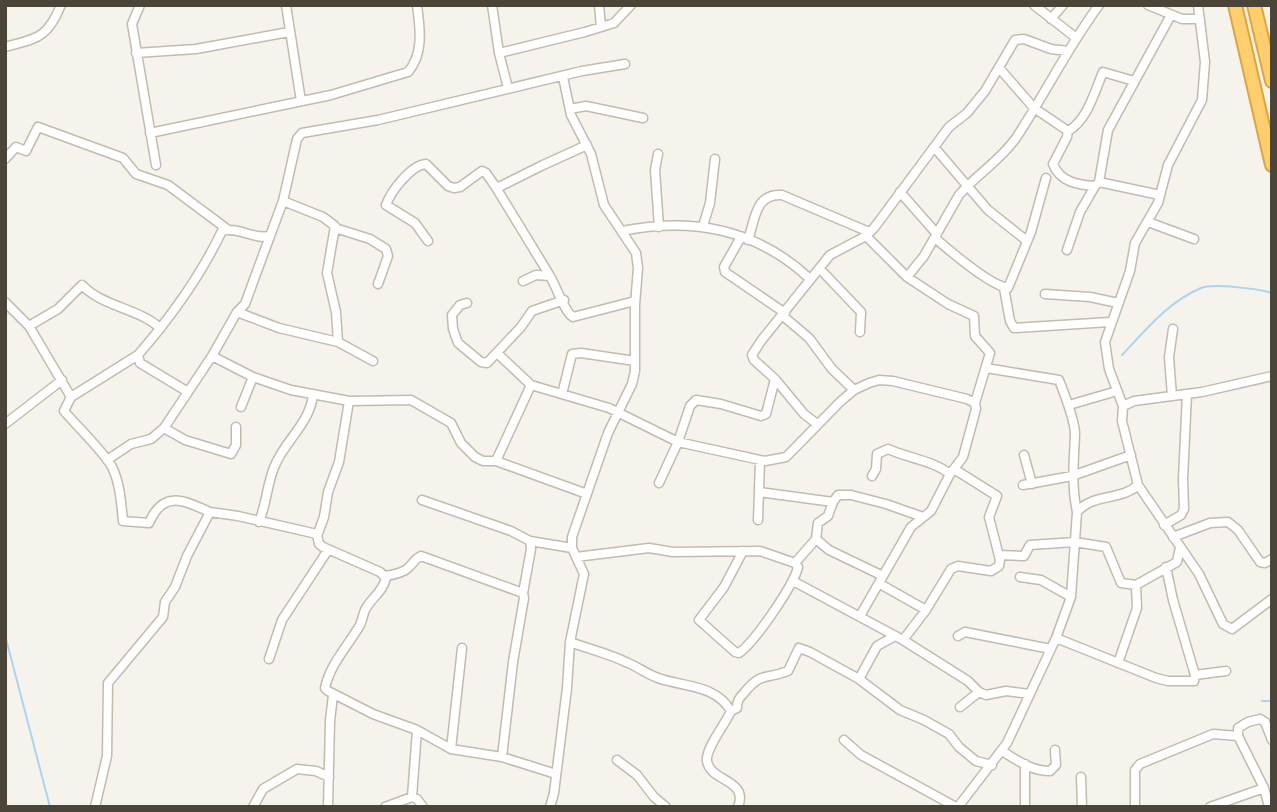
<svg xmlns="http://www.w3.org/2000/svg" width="1277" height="812" viewBox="0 0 1277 812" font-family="Figtree,sans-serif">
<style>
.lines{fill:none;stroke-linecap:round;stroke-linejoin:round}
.stream{stroke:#a9d4f2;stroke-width:2}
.minor-casing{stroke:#c2bbae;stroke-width:11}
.highway-casing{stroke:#e0a43c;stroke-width:16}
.minor{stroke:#fff;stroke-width:8}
.highway{stroke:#ffcf6e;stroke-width:12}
</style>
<rect width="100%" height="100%" fill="#f6f3ec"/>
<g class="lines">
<path class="stream" d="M1122 355C1146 330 1168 302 1201 288 1213 283 1259 289 1272 293
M5 635 50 807
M1262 701H1272"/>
<defs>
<path id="minor" d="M140 5 132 24 156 165
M286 5 301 101
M492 5 499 53 508 88
M599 5 601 27
M1034 5 1075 37
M1148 5 1182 19H1200
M1051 19 1063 5
M5 47C37 38 47 39 61 5
M136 53 196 49 289 32
M499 53 585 32 614 23 631 5
M1000 69 1034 108 1068 131 1067 137 1053 164C1060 182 1078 185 1095 186L1099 182 1108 130 1171 15
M570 109 586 106 643 118
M1068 131C1087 121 1095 91 1103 72L1134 81
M150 133 331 95 408 72C424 54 420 28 417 5
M934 147 988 210 1027 241
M658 154 655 170 659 227
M5 159 16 147 26 151 38 127 123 158 136 174 168 185 227 229
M1099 182 1160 195
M495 186 550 276
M900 192 937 234
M283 201 323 217 335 226 327 273 336 312 338 342
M1148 222 1194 239
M703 226 710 203 715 159
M335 228 370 239 386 249 388 256 378 284
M622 231C692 217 757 229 810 279
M270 236 245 304 237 312 212 356 188 392 140 363 138 355C171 317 200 277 222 231 237 226 254 240 270 236L283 201 297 139 302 133 378 120 582 71 625 64
M741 237 724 267 725 272 785 313
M935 238C950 251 989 285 1008 288L1031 232 1046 178
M748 240C755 220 755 193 782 195L869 232
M428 241 415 223 386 205C391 191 411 165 426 164L448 186 454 188 460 187 482 171 486 173 495 186 499 187 541 166 587 145
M1067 250 1080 212 1095 186
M820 269 861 312 860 332
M907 277 924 256 959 195C977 174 1000 161 1016 138 1045 94 1068 47 1099 5
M523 281 536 275 550 276C557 288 564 311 573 317L635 301
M1004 288 1010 321 1014 328 1110 322
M1045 294 1090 297 1118 303
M5 302 29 326 71 397
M467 303 460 305 452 315 453 329 458 343 481 362 487 363 521 327 532 311 564 300
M237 312 279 328 338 342 373 361
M783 316 809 338 832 369 854 390
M29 326 58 309 82 285C103 307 138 308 160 328
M497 353 531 385 609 408 678 442 765 461 786 457 841 401 854 390 869 383 879 380 893 381 967 399 975 403
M138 355 71 397 64 411C75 424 105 453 112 467 120 483 121 502 123 521L149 523C163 490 183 500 210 512
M212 356 253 377 291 390 349 401 411 400 451 423 461 443 475 457 483 461H496L587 494
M986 368 1059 380C1064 393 1075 420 1075 434 1074 461 1071 485 1077 512
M562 394 572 354 581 353 635 361
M1172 396 1169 357 1173 329
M1069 405 1117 391
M1123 406 1109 369 1105 342 1130 271 1135 243 1158 203 1168 165 1202 100 1205 62 1198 5
M241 407 253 377
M5 424 62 380
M817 424 804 414 775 379 754 360 752 355 761 341 830 255 866 236 874 228 949 127 967 113 985 91 1015 40 1024 39 1051 49 1068 51
M164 428 185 440 231 454 236 445V427
M1024 455 1032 484
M107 460 131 444 151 439 164 428 188 392
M496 461 531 385
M872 476 876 469 877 454 888 449C908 458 934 461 950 474
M659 483 678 442 690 406 696 400 721 404 761 416 766 414 775 379
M1023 485 1072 476 1131 455
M1138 485 1199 574 1223 624 1232 629 1272 599
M759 492 833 502 828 516 818 523 816 539 829 550 883 576
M422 500 511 531 530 541 531 549 523 593
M833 502 838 495H851L886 504 923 517
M758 520 760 461
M259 522C267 503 267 481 276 463 287 439 311 421 313 394
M1164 525 1181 515 1184 509 1183 479 1187 394
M317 536 324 517 328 492 339 462 349 401
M1173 537 1210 523 1228 522 1238 530 1260 562 1265 563 1272 559
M530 541 572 548
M999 555 1024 556 1030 545 1075 542 1106 547 1121 583 1136 585 1177 562 1180 547
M576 557 649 548 673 552 760 551 795 563 798 567C794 585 754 643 739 653L735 652 699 620 724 587 743 551
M795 563 816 539
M385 576C392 575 403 573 408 568 414 563 414 559 421 556L523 593 524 598 513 662 502 757
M1020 577 1041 580 1071 597
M793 581 903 640 968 681 979 692 986 695 1006 691 1029 694
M880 584 926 610
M860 616 911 527 931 511 950 474 963 457 976 409 975 403 990 353 975 336 974 316 948 304 907 277 866 236
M958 636 965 632 1051 649
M1056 638 1156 678 1168 681H1194L1195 675 1173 600 1166 567
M903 640 926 610 951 569 958 566 991 571 999 566 1000 560 989 517 997 496 954 469
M570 642C589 649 610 654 628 663 638 667 647 674 658 678 683 687 715 684 731 711
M269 659 282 620 328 550
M1118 663 1137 608 1136 585
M1195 675 1226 671
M859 679 877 646 895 636
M960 707 979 692
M844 740 861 755 956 807
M451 749 462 648
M1002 751C1017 760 1031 771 1050 771L1056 765 1055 750
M617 760 637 775 654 797 666 807
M1025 764V807
M1081 777 1082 807
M412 797 417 730
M95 807 107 756 108 683 163 617 165 602 175 587 187 556 210 512 238 516 317 534 319 544 323 547 380 572 386 578C383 592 371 598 365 610 363 615 362 621 360 625 348 646 330 664 325 688L328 691 373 714 417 730 451 749 502 757 556 774
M253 807 263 789 297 769 316 771 329 777
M328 807 330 721 333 695
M385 807 412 797 417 799 423 807
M550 807 554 793 567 688 570 642 584 574 572 548V537L608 433 632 384 635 371V305L638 268 636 253 604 205 591 154 571 115 563 77
M738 807C749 779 710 782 707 761 705 749 726 723 731 711L737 708C737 701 739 698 744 693 762 671 765 680 788 671L799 648 810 652 859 679 900 710 924 720 949 734 959 747 976 761 992 765
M958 807 1007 743 1056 638 1071 597 1077 512C1093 493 1121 501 1138 485L1122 421 1123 406 1134 401 1202 392 1272 376
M1135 807V770L1140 764 1213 734 1238 736
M1210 807 1264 788
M1269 807 1264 788 1238 736V728L1248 722 1260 719 1265 722 1272 740"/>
<path id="highway" d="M1235 5 1272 165
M1254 5 1272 81"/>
</defs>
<use href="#minor" class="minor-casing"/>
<use href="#highway" class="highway-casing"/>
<use href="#minor" class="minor"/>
<use href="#highway" class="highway"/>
</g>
<rect width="1277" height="812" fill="none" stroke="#4b4439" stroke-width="14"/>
</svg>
